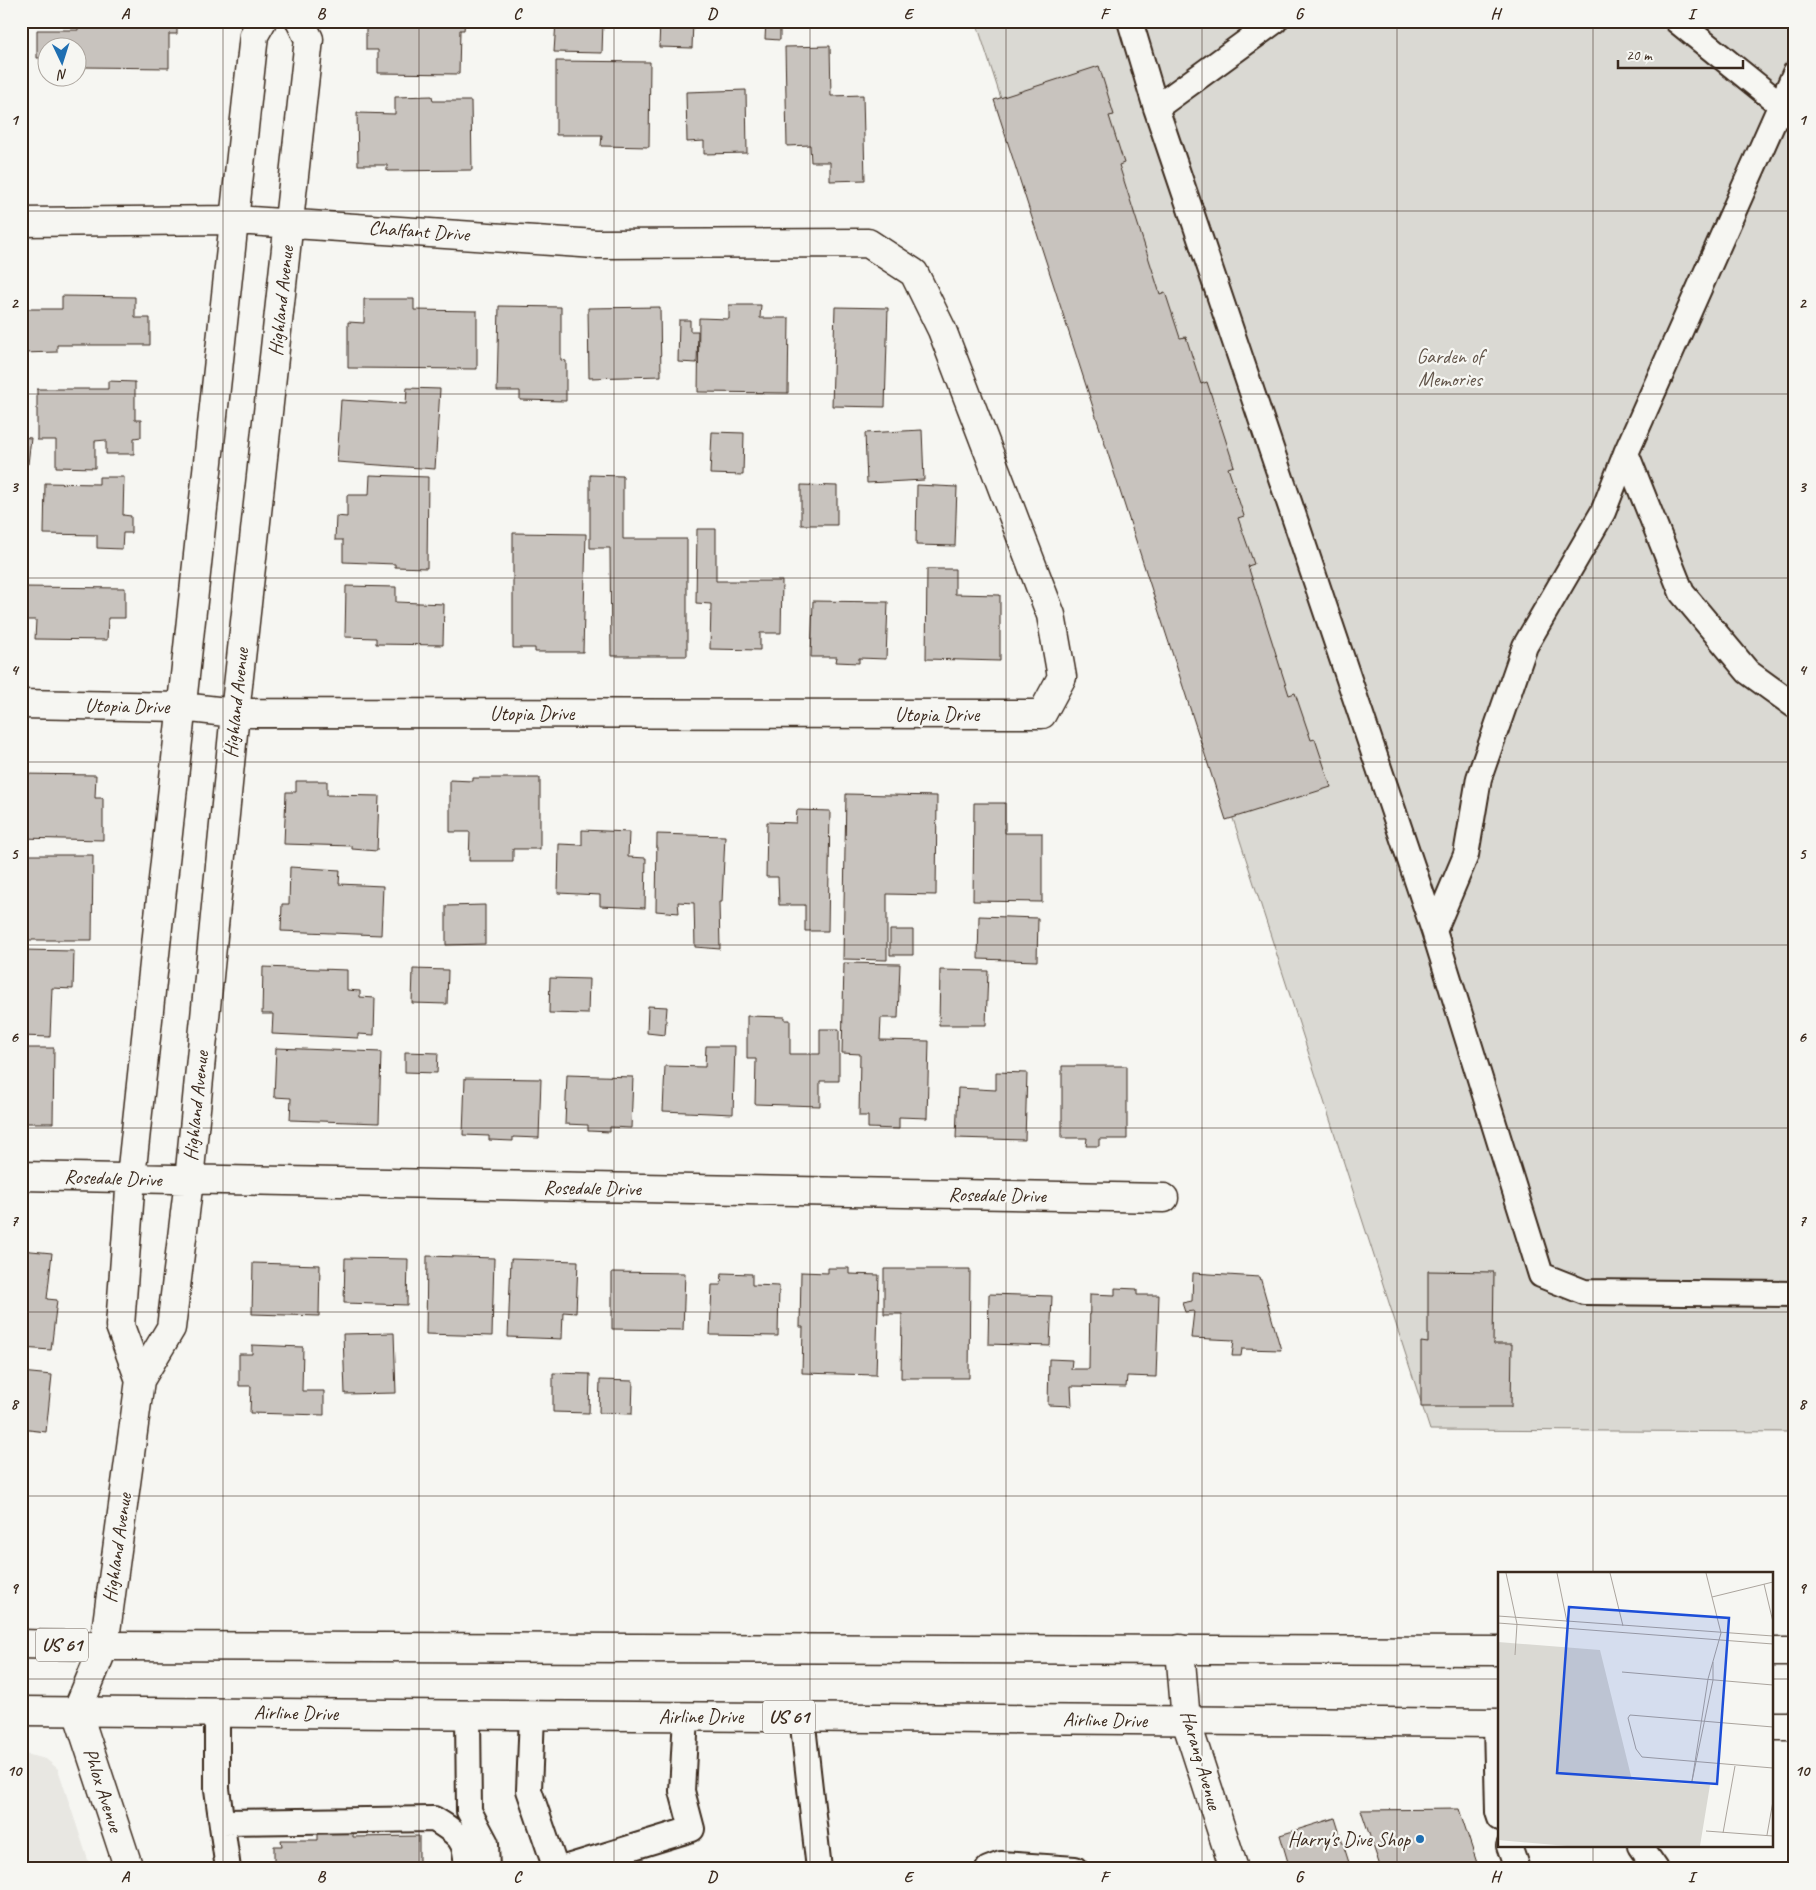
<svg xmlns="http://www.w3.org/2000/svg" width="1816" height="1890" viewBox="0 0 1816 1890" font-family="Caveat,sans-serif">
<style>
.built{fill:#e8e7e2}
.green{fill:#dad9d3;stroke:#8a8278}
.building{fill:#c8c3be;stroke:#3b2a1e}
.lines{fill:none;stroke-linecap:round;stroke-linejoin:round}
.lane-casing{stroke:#3b2a1e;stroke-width:28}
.street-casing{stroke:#3b2a1e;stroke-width:31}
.highway-casing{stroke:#3b2a1e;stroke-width:31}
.lane{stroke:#f6f6f2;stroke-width:24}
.street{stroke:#f6f6f2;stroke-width:28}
.highway{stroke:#f6f6f2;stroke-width:28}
.grid{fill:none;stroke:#3b2a1e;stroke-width:1;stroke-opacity:0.55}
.poi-dot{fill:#1f6fb2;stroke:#f6f6f2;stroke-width:2}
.labels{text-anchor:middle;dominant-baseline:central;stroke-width:4.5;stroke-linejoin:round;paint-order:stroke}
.shield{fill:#f6f6f2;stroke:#73675e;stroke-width:1}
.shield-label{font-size:19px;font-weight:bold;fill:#3b2a1e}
.street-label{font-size:20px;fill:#3b2a1e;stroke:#f6f6f2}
.park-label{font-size:20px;fill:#63564b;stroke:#f6f6f2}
.poi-label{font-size:20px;fill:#3b2a1e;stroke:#f6f6f2;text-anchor:end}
.inset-road{fill:none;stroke:#aba49d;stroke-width:1}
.view{fill:#1d4ed8;fill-opacity:0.15;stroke:#1d4ed8;stroke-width:2.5}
.inset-edge{fill:none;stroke:#3b2a1e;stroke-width:2.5}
.neatline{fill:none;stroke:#3b2a1e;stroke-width:2}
.grid-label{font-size:16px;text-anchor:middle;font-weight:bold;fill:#3b2a1e}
</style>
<rect width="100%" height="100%" fill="#f6f6f2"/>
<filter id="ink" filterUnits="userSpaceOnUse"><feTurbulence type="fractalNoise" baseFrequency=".02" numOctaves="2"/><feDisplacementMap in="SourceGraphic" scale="10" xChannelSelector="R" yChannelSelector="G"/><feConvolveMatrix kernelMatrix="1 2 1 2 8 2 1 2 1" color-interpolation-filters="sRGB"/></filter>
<g filter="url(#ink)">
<path class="built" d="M21 1753 46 1759 58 1769 91 1869H21Z"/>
<path class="green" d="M976 21H1795V1432L1430 1430Z"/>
<path class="building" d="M78 21H177V34H169V68L85 67V58H78V48H48V58H37V30H78Z
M366 21H465L464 30H460L459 74 378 73V50H366Z
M556 21H603L602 53 554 52Z
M660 21H693L692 48 659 47Z
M766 21H780V40L765 39Z
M830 46 831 96 863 95 865 180 830 181V162H811L810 145 787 146 785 47Z
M556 61 650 62 649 147 601 146 602 135H556Z
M1099 66 1114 115 1109 116 1124 163 1119 165 1160 294 1165 292 1180 338 1186 337 1201 384 1207 382 1234 466 1228 468 1244 516 1238 518 1254 564 1248 566 1289 695 1295 693 1311 740 1315 739 1331 787 1226 820 994 100Z
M746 90 747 153 704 154V141L687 142 686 92Z
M432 96 433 101H471L472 170 387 171V165H358L357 113 395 114V97Z
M62 296 135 297V318H150V345H57V352L21 353V309H62Z
M364 299H414V310L477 311V369L348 368V322L364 323Z
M729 305H761L760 318H789L788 393 698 392 699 318 729 319Z
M499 306 561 307V360L566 361V401L520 400V391H497Z
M660 307 661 376 589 378 588 308Z
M835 307 888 308 885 407 832 406Z
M679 320H690V331H698L697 363 678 362Z
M108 381 135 382V420H141V437L134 438V454H106V440L95 441V468L56 467V440H37V389H108Z
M407 388 440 389 435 469 337 462 341 400 406 404Z
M922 430 924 480 867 483 865 433Z
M712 432 744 433 743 475 710 474Z
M21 437 31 438 28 464 21 463Z
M370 475 428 477 427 568 395 567V564L343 562V540H335L336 516 347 517V495H369Z
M590 475 623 476V539H687V656H611L610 548H590Z
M99 477H124L123 515 131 516V533H123L122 549 97 548V535L44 534 45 483 99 484Z
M801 485 837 486V525H801Z
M917 485 957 487 955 546 916 545Z
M697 529H716V581H782L781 633H760V650L710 649 711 604 696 603Z
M513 533 586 534 583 652H535V648H513Z
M927 569H955V594L1000 595V661L926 659Z
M346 586 396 587V602L444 604 443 645 376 644V638L345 637Z
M21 587 125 588V618H108L107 640 35 639 36 620H21Z
M813 601 888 602 886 659 859 658V663L836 662 837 657H811Z
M21 774 96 775 95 798H103V840L21 838Z
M473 778H540V849H513V861H469L470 832H450V780L473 781Z
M296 781H327V795L379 796 377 851 352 849V846L284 844 286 792H296Z
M846 794 937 796 936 895 887 894V960L843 959Z
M974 803H1005V833H1042V902L973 901Z
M797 810 830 811 828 931H805V905H779L778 877H766L767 822 796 823Z
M582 830 629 832 628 857 646 858 645 908 600 906V895L558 893 559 844 582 845Z
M657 834 725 836 722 902H719L720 949 695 947 694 903 678 902 679 913 656 911Z
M21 855H93L92 940H21Z
M290 867 340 870 339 884 383 886 381 935 281 931 282 904H289Z
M485 905V944L446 945V906Z
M979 916 1038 918 1037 961 978 959Z
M890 930H913V955H890Z
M21 950 74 951 73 989 52 988 50 1037 21 1036Z
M844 963 900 964 898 1018H881L880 1040 929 1041 927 1118 899 1117V1129L868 1128V1116H859L860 1054 842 1053Z
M263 967 347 970V990L360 991V997L375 998 374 1035 358 1034V1038L272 1034 273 1014H262Z
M413 969 448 970 447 1004 412 1003Z
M940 970 988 971 986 1025H939Z
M550 978 589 979 588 1014 549 1013Z
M648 1006 667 1007 665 1035 647 1033Z
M747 1016 785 1017V1020H790V1054H820V1029H839V1081H820V1106L755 1104 756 1059H747Z
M706 1046H735L733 1114 663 1111 665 1066 705 1067Z
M21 1048H54L53 1123H21Z
M276 1048 381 1052 379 1123 290 1120 291 1098 274 1097Z
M405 1052 438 1053 437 1073 405 1072Z
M1062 1066H1127V1139H1099V1146H1086L1087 1138H1062Z
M996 1072 1027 1073 1025 1140 956 1138 958 1088 996 1090Z
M567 1075 633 1077 631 1128 610 1127V1132L588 1131V1125L565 1124Z
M465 1078 541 1079 539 1138 513 1137V1141L489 1140V1136L463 1135Z
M21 1250 52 1253 47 1299 57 1300 51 1350 21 1348Z
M427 1256 494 1258 492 1336 426 1334Z
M345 1258 408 1259 407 1305 344 1303Z
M511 1259 578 1261 576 1313 563 1312 562 1339 508 1337Z
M253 1263 320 1265 319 1316 252 1314Z
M828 1268H849V1274L879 1275 876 1375 802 1373 803 1327H800L801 1272 828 1273Z
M884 1269H970L969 1378H901L902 1314H884Z
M1428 1271 1494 1272 1493 1344H1512L1511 1407H1421V1342L1428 1343Z
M612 1272 685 1273 683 1330 612 1329Z
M722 1273 752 1274V1285L779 1286 778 1336 710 1335 712 1285H721Z
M1193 1273 1260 1277 1281 1350 1242 1349 1241 1356H1232L1234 1340 1191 1338 1194 1311 1185 1312 1182 1303 1192 1301Z
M1115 1288 1137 1289V1295H1159L1156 1377 1127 1376 1126 1387 1071 1386 1072 1406 1048 1405 1049 1359 1072 1360 1071 1369H1089L1090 1294 1115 1295Z
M989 1294 1052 1296 1050 1346 988 1344Z
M394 1333 396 1393 345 1394 343 1334Z
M252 1345 303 1347 302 1391H324V1415L250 1413 251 1386H239V1354H252Z
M21 1372 52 1375 46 1432 21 1429Z
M553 1373 590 1374 589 1413 553 1412Z
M600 1380 633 1381 632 1414 599 1413Z
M1459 1809 1479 1869H1381L1361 1810Z
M1335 1818 1351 1869H1290L1280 1835Z
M318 1831H353V1837L419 1836V1869H274V1846H282L281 1840H318Z"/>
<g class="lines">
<defs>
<path id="lane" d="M1130 21 1156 108 1434 931 1541 1275 1584 1292 1795 1294
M1677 21 1781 105 1795 119
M1156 108 1275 21
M1626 453 1682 593 1748 672 1795 706
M1434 931 1466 855 1479 778 1525 646 1603 512 1626 453 1795 73
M217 1712V1789L228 1869
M468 1715 469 1811 486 1843 487 1869
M532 1715 529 1790 556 1869
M802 1717 819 1869
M1496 1723 1498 1812 1500 1818
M222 1822 434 1819C457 1833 468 1840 466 1869
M1509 1846 1517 1869
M1640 1846 1656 1869
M561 1869 692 1829 682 1791 686 1716
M988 1869 1001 1864 1075 1869"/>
<path id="street" d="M21 222 235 220 596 244 868 243 914 273 942 330 1051 615 1062 677 1042 714 235 713 182 707 21 704
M21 1176 1164 1198
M140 1380 120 1326 131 1177 254 35 262 21
M1180 1649 1186 1721 1234 1869
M129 1869 77 1711 104 1646 140 1380 171 1328 189 1180 235 713 309 39 300 21"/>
<path id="highway" d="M21 1644 104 1646 1500 1651
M1772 1652H1795
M21 1711 1500 1723
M1772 1726H1795"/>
</defs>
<use href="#lane" class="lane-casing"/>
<use href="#street" class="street-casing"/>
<use href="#highway" class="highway-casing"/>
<use href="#lane" class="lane"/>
<use href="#street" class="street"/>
<use href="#highway" class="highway"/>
</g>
</g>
<path class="grid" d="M223 21V1869M419 21V1869M614 21V1869M810 21V1869M1006 21V1869M1202 21V1869M1397 21V1869M1593 21V1574M21 211H1795M21 394H1795M21 578H1795M21 762H1795M21 945H1795M21 1128H1795M21 1312H1795M21 1496H1795M21 1679H1500M1772 1679H1795M1593 1846V1869"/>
<circle class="poi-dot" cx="1420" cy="1839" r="5"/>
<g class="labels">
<g class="shield">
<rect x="36" y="1628.5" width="52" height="33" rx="4"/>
<rect x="763" y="1700.5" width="52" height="33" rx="4"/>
</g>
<g class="shield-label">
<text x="62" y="1645">US 61</text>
<text x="789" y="1717">US 61</text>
</g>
<g class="street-label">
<text transform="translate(419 231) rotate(4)">Chalfant Drive</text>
<text transform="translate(281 301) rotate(-84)">Highland Avenue</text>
<text transform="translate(236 703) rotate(-84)">Highland Avenue</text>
<text transform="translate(127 706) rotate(1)">Utopia Drive</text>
<text x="532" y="713">Utopia Drive</text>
<text x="937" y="714">Utopia Drive</text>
<text transform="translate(196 1106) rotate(-84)">Highland Avenue</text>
<text transform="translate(113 1178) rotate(2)">Rosedale Drive</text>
<text transform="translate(592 1188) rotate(1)">Rosedale Drive</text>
<text transform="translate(997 1195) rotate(1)">Rosedale Drive</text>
<text transform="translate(117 1548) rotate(-82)">Highland Avenue</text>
<text transform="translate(296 1713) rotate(1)">Airline Drive</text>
<text x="701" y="1716">Airline Drive</text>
<text transform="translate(1105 1720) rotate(1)">Airline Drive</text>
<text transform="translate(1201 1760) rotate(74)">Harang Avenue</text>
<text transform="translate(103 1790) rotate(72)">Phlox Avenue</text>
</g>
<g class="park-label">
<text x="1450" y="356">Garden of<tspan x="1450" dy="23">Memories</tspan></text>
</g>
<g class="poi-label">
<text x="1410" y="1839">Harry's Dive Shop</text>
</g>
</g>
<g transform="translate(1498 1572)">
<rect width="275" height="275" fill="#f6f6f2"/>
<path d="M0 70 102 78 134 208 212 213 202 274H69L0 268Z" fill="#dad9d3"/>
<path class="inset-road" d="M8 1 19 52 17 83M59 1 69 50M112 1 125 54M266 12 275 50M214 25 275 10M0 44 275 64M0 51 275 72M124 100 275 113M275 155 132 143 130 146 138 177 144 185 275 196M194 209 210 107 223 61 208 1M194 209 215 108V90M208 259 275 264M225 261 237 194M269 263 275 229"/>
<path class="view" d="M71 35 231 46 219 212 59 201Z"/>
<rect width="275" height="275" class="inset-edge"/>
</g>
<rect width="1816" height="1890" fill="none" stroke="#f6f6f2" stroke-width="55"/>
<g transform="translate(62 62) rotate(176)"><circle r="24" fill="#f6f6f2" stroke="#aba49d"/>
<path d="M0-4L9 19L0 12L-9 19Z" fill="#1f6fb2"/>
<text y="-8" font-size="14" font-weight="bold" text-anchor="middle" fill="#3b2a1e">N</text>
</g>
<path d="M1618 60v8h125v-8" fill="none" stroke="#3b2a1e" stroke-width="2.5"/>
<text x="1626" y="60" font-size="15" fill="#3b2a1e" stroke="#f6f6f2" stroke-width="4" paint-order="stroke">20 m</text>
<rect x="28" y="28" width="1760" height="1834" class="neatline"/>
<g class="grid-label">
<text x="125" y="19">A</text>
<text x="321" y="19">B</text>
<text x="517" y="19">C</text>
<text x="712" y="19">D</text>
<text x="908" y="19">E</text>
<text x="1104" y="19">F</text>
<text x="1299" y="19">G</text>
<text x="1495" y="19">H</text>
<text x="1691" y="19">I</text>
<text x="14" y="125">1</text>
<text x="1802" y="125">1</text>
<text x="14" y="308">2</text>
<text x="1802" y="308">2</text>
<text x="14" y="492">3</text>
<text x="1802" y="492">3</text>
<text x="14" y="675">4</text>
<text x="1802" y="675">4</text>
<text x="14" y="859">5</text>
<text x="1802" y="859">5</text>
<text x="14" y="1042">6</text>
<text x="1802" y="1042">6</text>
<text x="14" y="1226">7</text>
<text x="1802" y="1226">7</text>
<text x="14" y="1409">8</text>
<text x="1802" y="1409">8</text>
<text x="14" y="1593">9</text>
<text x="1802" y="1593">9</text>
<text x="14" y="1776">10</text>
<text x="1802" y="1776">10</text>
<text x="125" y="1882">A</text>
<text x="321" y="1882">B</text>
<text x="517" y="1882">C</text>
<text x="712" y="1882">D</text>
<text x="908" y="1882">E</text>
<text x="1104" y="1882">F</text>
<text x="1299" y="1882">G</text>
<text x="1495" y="1882">H</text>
<text x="1691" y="1882">I</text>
</g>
</svg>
